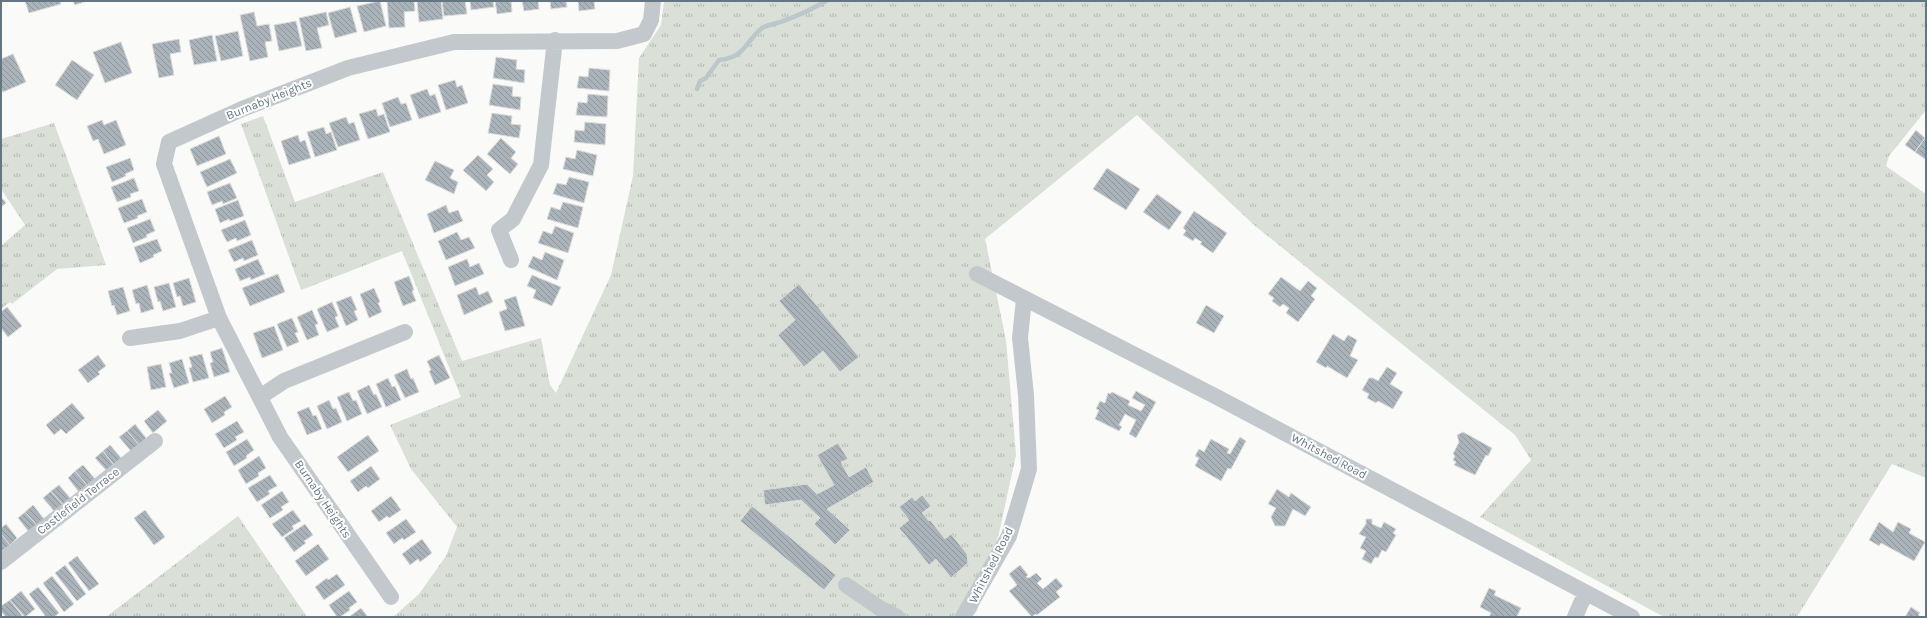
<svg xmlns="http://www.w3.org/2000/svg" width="1927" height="618" viewBox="0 0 1927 618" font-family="Karla,sans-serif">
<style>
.grass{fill:url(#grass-tufts)}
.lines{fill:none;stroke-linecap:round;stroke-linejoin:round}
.stream{stroke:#bbc7cb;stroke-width:4.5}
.building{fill:url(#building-back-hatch);stroke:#dcdcda}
.street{stroke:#c3c8cc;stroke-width:16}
.labels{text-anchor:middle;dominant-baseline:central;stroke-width:4;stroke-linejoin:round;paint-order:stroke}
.street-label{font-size:12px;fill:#657683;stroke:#fff}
</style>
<defs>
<pattern id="grass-tufts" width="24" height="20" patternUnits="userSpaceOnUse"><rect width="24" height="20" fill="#dadfd7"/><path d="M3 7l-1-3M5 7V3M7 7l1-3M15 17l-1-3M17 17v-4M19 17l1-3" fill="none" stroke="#b4b9b4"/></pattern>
<pattern id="building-back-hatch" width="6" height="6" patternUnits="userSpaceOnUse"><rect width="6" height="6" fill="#aab3b9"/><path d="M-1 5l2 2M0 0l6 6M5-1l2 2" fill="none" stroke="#8e969c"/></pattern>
</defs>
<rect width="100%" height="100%" fill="#fafaf8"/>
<path class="grass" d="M664 1H1926V110L1889 156 1886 166 1926 194V478L1892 464 1797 617H1664L1480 517 1531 460 1515 435 1254 225 1137 115 985 239 1006 340 1016 455 1000 529 977 611 972 617H393L419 594 446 556 457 527 411 469 390 425 461 397 402 251 301 290 241 124 263 116 295 202 383 172 462 361 541 338 550 385 556 393 611 275 633 176 639 58 661 25Z
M54 123 106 265 57 269 12 304 10 302 1 309V246L25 225 1 189V139Z
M238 516 307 617H106Z"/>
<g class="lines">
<path class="stream" d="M697 89 700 81 706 78 719 60C745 58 745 42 762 28 769 24 776 24 783 21 798 16 812 9 826 1"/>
</g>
<path class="building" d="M25 1H60L61 4 29 13Z
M73 1H87L75 5Z
M380 1 386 26 364 32 357 6Z
M387 1H414L415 11 404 12 405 27 389 28Z
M417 1H441L443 19 419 22Z
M442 1H465L467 14 444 16Z
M470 1H493L494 7 471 10Z
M495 1H511L512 12 497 14Z
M522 1H538L539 9 524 11Z
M550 1H566L567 7 551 9Z
M578 1H594L595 9 579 11Z
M350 7 357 32 335 38 328 13Z
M254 12 257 26 269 24 272 41 265 42 268 57 250 61 240 15Z
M326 12 329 25 317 28 322 48 306 51 299 18Z
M296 21 302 46 279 51 274 25Z
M238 31 243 56 221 61 215 36Z
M212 35 217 61 194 65 189 40Z
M179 39 181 52 170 54 174 75 159 78 152 44Z
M121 42 132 73 105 83 93 52Z
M13 54 26 82 3 92 1 88V59Z
M496 57 517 60 516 69 525 70 524 83 493 78Z
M72 60 94 75 77 100 55 85Z
M589 68 610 70 609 91 577 88 579 76 588 77Z
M455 80 457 87 462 85 468 103 446 110 438 85Z
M493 84 513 87 512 96 521 97 520 110 489 105Z
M427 89 430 96 435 94 441 112 419 119 410 95Z
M588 94 608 96 607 117 576 115 578 102 587 103Z
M398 97 401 104 406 103 412 120 390 127 382 103Z
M376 109 378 116 384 114 390 132 368 139 359 114Z
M492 113 512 116 511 124 521 125 519 138 488 133Z
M346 117 349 124 354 122 360 140 338 147 329 123Z
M102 120 104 125 116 120 126 145 104 154 98 139 93 141 87 126Z
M585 122 606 124 605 145 574 142 575 130 584 131Z
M324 127 326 134 331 132 337 150 315 157 307 132Z
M1916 130 1925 138 1915 152 1905 145Z
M298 135 300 142 305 140 311 158 289 165 281 141Z
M219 136 226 154 197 166 190 149Z
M501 138 516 152 511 158 518 164 510 174 487 154Z
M1925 138 1926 157 1925 159 1915 152Z
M577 150 597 155 593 176 563 169 566 157 575 159Z
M478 155 493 169 487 175 494 182 486 191 463 170Z
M130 158 134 170 125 174 126 176 112 182 106 167Z
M230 159 237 173 207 187 200 172Z
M435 161 454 170 450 178 458 182 454 194 425 180Z
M1107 168 1140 189 1126 210 1093 189Z
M569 177 589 182 584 203 553 194 557 183 566 185Z
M134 178 139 191 130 194 131 197 117 202 111 187Z
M230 183 237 198 223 204 222 201 212 205 207 192Z
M1157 194 1182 212 1169 230 1143 212Z
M1 197 6 203 1 207Z
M142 199 147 212 137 216 138 218 124 223 118 208Z
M238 200 244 216 230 221 229 219 220 223 215 209Z
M563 202 583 207 578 228 547 219 551 207 560 210Z
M446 205 449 213 458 210 463 221 434 233 427 214Z
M1194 211 1227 233 1213 253 1200 244 1202 242 1195 238 1193 241 1183 235 1186 231 1183 228Z
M150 219 155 231 146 235 147 237 133 243 127 228Z
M245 220 251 235 237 241 236 238 227 242 221 230Z
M555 226 574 233 568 253 538 243 543 231 552 234Z
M457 232 461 240 469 237 475 248 446 260 438 241Z
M157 239 162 251 153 255 154 257 140 263 134 247Z
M252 240 258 255 244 261 243 258 234 262 228 250Z
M545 252 564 260 557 280 528 267 533 256 542 260Z
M258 259 265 274 251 280 250 277 240 281 235 269Z
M467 259 470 267 479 263 484 274 455 286 448 267Z
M278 274 285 292 250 306 242 288Z
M532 275 561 287 552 306 533 298 536 290 527 286Z
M409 276 414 290 412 291 416 301 403 306 394 282Z
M1281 277 1300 291 1308 281 1317 288 1311 296 1315 299 1298 322 1286 313 1289 308 1283 304 1280 307 1272 301 1274 298 1268 294Z
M189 278 196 302 183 306 180 296 177 297 173 283Z
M169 283 176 307 163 311 160 301 158 302 154 287Z
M799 284 859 357 840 372 823 351 804 367 778 335 795 320 779 301Z
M147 285 154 309 141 313 139 303 136 304 132 290Z
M123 287 130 311 117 315 114 305 112 306 108 291Z
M476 287 479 295 488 291 493 302 464 315 457 295Z
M374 288 380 302 378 303 382 312 369 318 360 294Z
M351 296 357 310 354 311 358 320 346 326 336 302Z
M516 296 525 326 505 331 499 312 507 309 504 300Z
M332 302 338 316 335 317 339 327 327 332 317 309Z
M1206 305 1224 316 1214 333 1196 323Z
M7 307 22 326 8 337 1 328V312Z
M312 310 318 324 315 325 319 335 307 340 297 317Z
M292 318 298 332 295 333 299 342 287 347 277 324Z
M274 326 283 350 262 358 253 333Z
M1333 334 1344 341 1348 335 1357 340 1350 356 1358 360 1347 378 1327 366 1326 368 1316 362Z
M222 348 230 372 214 377 210 363 213 362 210 352Z
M202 354 209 378 193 382 189 368 192 367 189 357Z
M98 355 106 366 98 372 100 374 88 383 78 370Z
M439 355 450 378 435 385 429 371 431 370 427 361Z
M182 359 189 383 174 388 169 373H172L169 363Z
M161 364 166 387 151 390 147 367Z
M1387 367 1397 373 1390 384 1403 392 1393 409 1378 401 1376 403 1367 398 1369 394 1362 390 1369 378H1373L1378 381Z
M407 369 411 379 413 378 419 392 405 398 394 375Z
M388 378 392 387 395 386 401 400 386 407 376 384Z
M369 385 374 395 376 394 382 407 367 414 357 391Z
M1136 391 1156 402 1136 438 1129 434 1136 420 1125 414 1119 425 1122 427 1119 431 1095 419 1099 410 1096 409 1100 401 1105 403 1108 393 1110 394 1112 392 1130 401 1128 405 1141 411 1145 405 1132 398Z
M349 392 353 401 356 400 362 414 347 421 337 397Z
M225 396 232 407 224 412 225 415 212 423 204 409Z
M329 400 333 409 336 408 342 422 327 429 317 406Z
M72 403 85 418 66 434 61 429 54 435 46 425Z
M309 407 313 416 316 415 322 429 307 435 297 412Z
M158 410 167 421 153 433 144 421Z
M237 421 244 432 235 437 237 440 224 448 215 434Z
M135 424 146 438 139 445 127 431Z
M127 431 139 445 131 451 119 437Z
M1463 432 1492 448 1488 456 1486 455 1475 475 1454 465 1456 462 1453 460 1455 456 1453 454 1459 442 1457 435Z
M368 435 379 451 348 472 337 457Z
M1240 437 1246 441 1231 469 1228 468 1221 481 1195 466 1199 458 1195 456 1199 449 1204 452 1211 439 1229 449 1227 453 1230 454Z
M247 439 254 450 246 456 247 458 234 466 226 452Z
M838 443 848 459 841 462 849 477 866 467 874 482 827 509 850 530 835 545 814 524 820 518 801 500 765 505 763 490 807 484 817 494 834 485 817 455Z
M110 445 122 459 114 465 103 451Z
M103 451 114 465 107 471 95 458Z
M259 456 266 468 258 473 259 476 246 484 238 470Z
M83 465 95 479 87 485 75 471Z
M371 466 380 479 368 488 366 486 358 492 350 481Z
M75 471 87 485 79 492 68 478Z
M270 475 277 486 268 491 270 494 257 502 248 488Z
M59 485 71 499 63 505 51 491Z
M1277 489 1289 497 1291 493 1311 507 1305 516 1293 509 1285 526H1275L1271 517 1276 508 1268 504Z
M51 491 63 505 55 512 43 498Z
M282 491 289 502 281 507 283 510 270 518 261 505Z
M922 495 931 506 922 513 929 521 930 520 945 539 951 534 967 554 968 563 951 578 936 559 929 565 899 528 909 520 899 507 912 497 915 501Z
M391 496 401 510 389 518 387 516 379 522 371 511Z
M33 505 44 519 37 525 25 512Z
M752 506 836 575 824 590 740 521Z
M145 510 165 537 154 545 134 518Z
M293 510 301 521 292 526 294 529 282 537 272 524Z
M25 512 37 525 29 532 18 518Z
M406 519 416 532 404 540 402 538 394 544 386 533Z
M1366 519H1372V524L1381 528 1384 522 1396 529 1393 533 1396 535 1386 552 1382 550 1378 558 1375 557 1371 564 1362 559 1366 551 1360 548 1366 537 1359 534 1366 524Z
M1879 522 1893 532 1898 522 1911 529 1909 533 1925 542 1914 561 1881 543 1879 546 1869 540Z
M6 524 17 538 10 545 1 534V528Z
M305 524 313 535 304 541 306 543 294 552 284 538Z
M1 534 10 545 2 551 1 550Z
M422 539 432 553 420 562 418 559 410 565 402 554Z
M318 544 329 559 306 576 295 561Z
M77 556 99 584 89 591 68 563Z
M65 565 86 594 77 601 55 573Z
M1020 565 1028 575 1026 577 1029 578 1036 573 1042 579 1037 583 1043 589 1056 578 1063 586 1056 592 1060 597 1037 615 1035 614 1032 617 1009 591 1017 585 1009 574Z
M337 574 345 585 324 600 315 587 327 578 328 580Z
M52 576 74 604 64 612 43 583Z
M38 587 59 613 54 617H46L29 594Z
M1489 588 1496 591 1494 595 1521 608 1517 616 1518 617H1489L1491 613 1480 607Z
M21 591 35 609 25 617 10 600Z
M349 591 357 602 349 608 350 610 340 617H337L329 605Z
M10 600 23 617H6L1 611V606Z
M1911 607 1920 613 1918 615 1922 617H1905Z
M361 608 368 617H349Z"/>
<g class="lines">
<path class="street" d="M511 260 499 230 513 219 541 165 555 40
M977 274 1213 395 1632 617
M130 338 180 331 219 318
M260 397 284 381 405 332
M1 562 155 441
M846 585 881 609 897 617
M391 597 280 437 219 318 164 164 169 142 242 109 348 68 454 42 617 41 644 34 651 20 653 1
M963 617 1009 536 1029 469 1026 395 1020 338 1024 299
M1575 617 1585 594"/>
</g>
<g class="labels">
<g class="street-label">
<text transform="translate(269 99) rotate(-22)">Burnaby Heights</text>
<text transform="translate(1329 456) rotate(28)">Whitshed Road</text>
<text transform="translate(323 499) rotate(56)">Burnaby Heights</text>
<text transform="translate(78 501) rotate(-38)">Castlefield Terrace</text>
<text transform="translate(991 565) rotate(-63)">Whitshed Road</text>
</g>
</g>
<rect width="1927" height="618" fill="none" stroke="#657683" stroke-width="4"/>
</svg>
